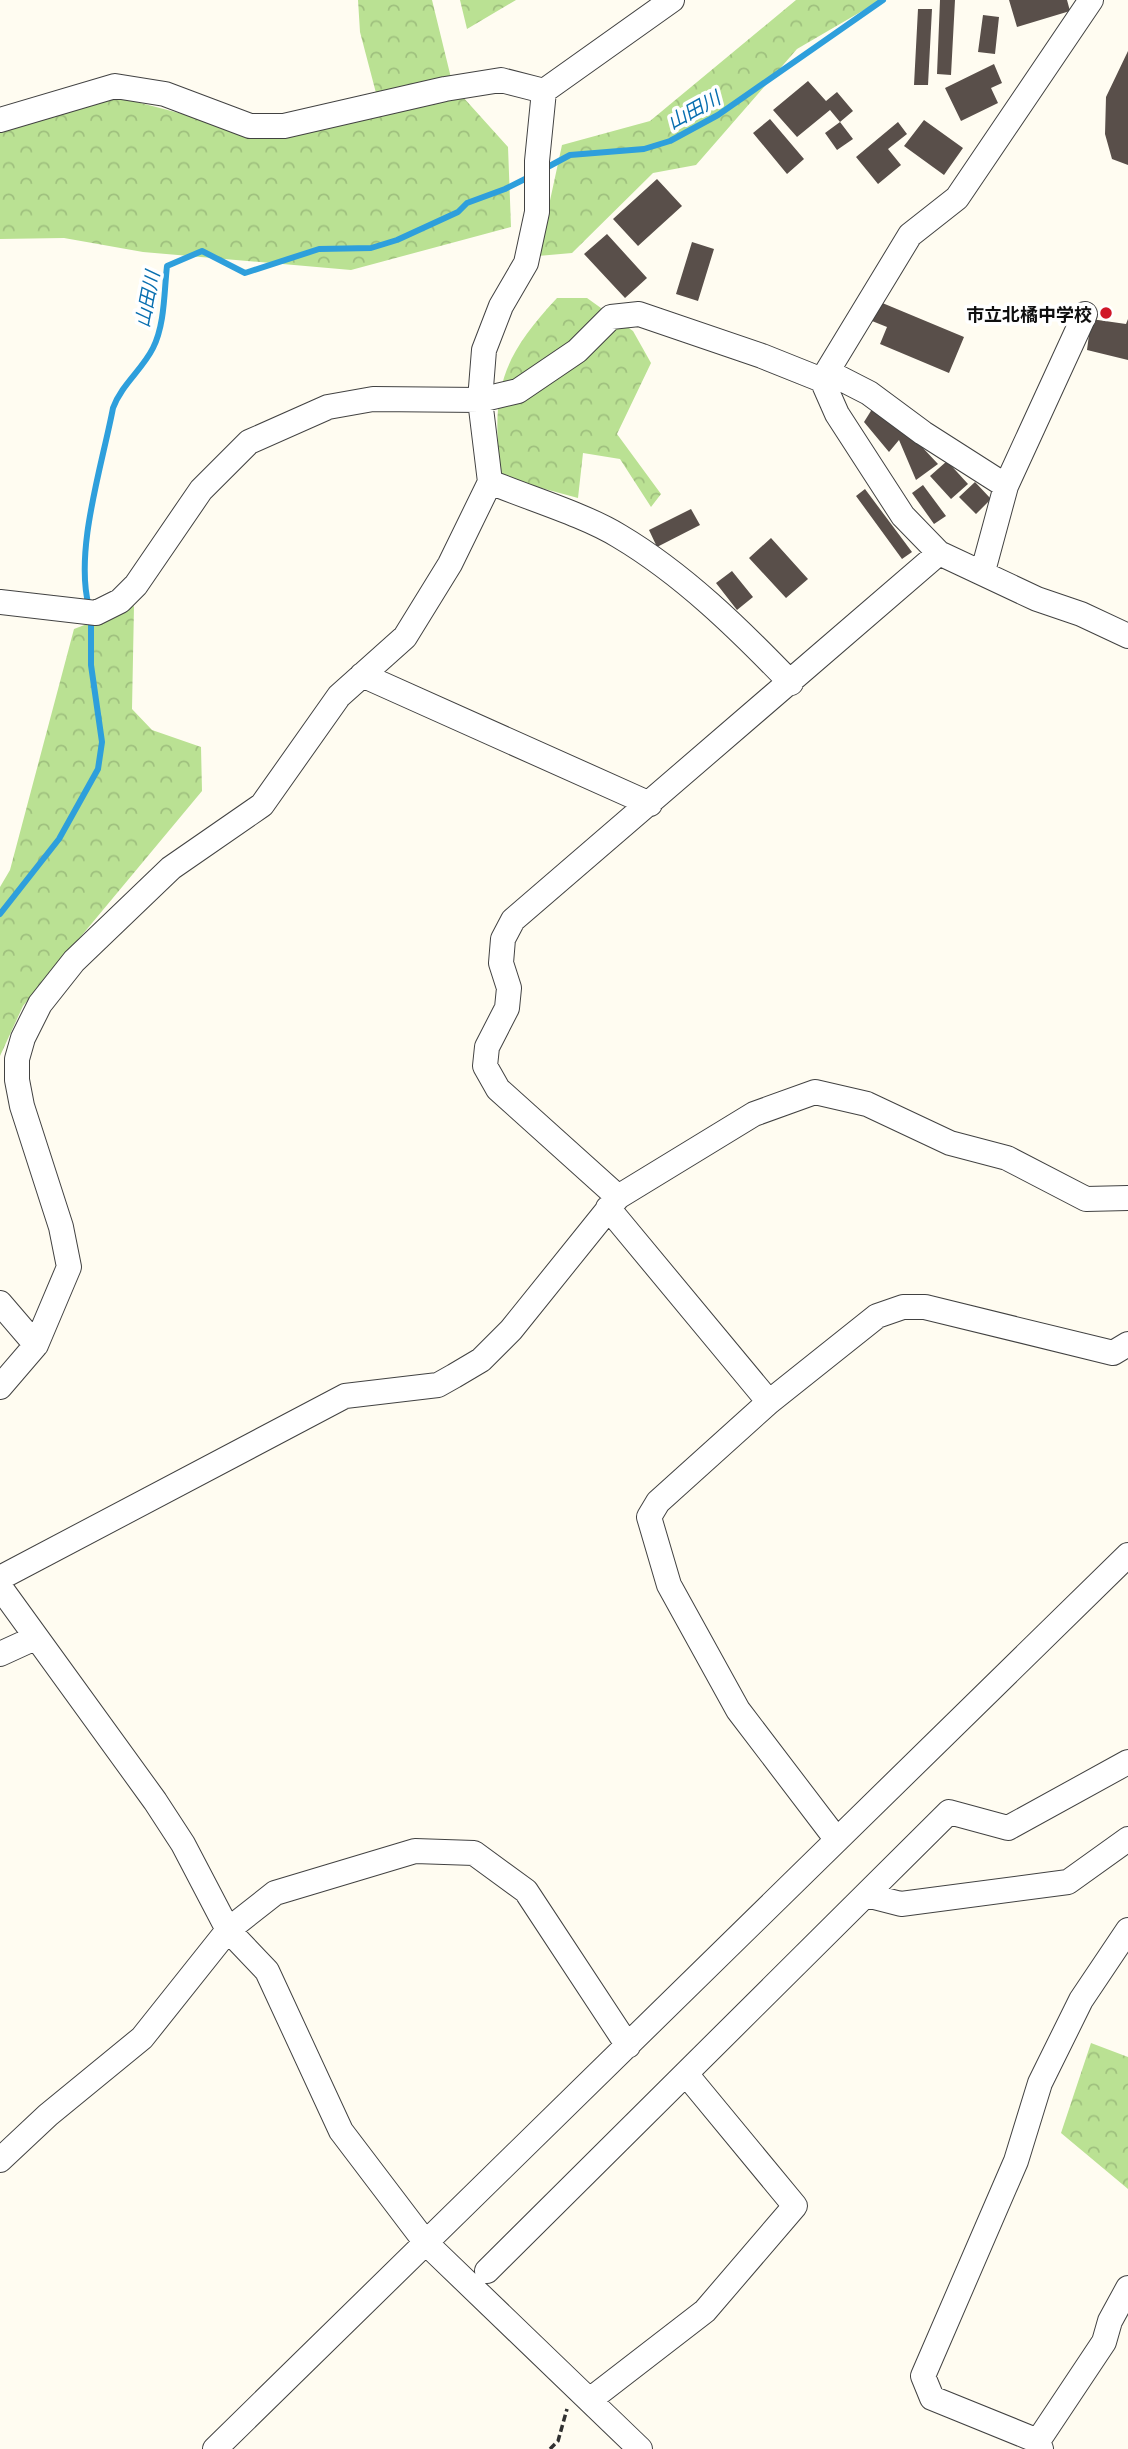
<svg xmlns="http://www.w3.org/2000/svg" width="1128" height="2449" viewBox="0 0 1128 2449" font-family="Literata,'Noto Sans JP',serif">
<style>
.forest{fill:url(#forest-crowns)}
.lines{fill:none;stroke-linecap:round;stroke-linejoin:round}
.stream{stroke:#2e9fdc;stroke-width:6}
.building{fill:#594f4a}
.street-casing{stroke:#424242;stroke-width:26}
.path{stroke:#313131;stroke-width:3.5;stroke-dasharray:7 3.5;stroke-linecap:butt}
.street{stroke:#fff;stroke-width:24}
.poi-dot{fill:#d01728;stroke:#fff;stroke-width:2.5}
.labels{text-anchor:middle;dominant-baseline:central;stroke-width:7;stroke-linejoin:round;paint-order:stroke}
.poi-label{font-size:18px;font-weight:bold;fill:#0f0f0f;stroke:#fff;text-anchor:end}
.water-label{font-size:19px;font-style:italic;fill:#096fb0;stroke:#fff}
</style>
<defs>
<pattern id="forest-crowns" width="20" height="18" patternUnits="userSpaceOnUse" patternTransform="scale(1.75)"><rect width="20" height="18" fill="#bae193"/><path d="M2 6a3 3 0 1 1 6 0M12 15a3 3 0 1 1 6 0" fill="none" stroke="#9fc07e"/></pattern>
</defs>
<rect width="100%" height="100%" fill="#fffcf1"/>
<path class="forest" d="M358 0H432L453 86 508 147 511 227 351 270 143 252 64 238 0 239V132L106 94 268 136 381 112 360 32Z
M460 0H516L467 29Z
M796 0H881L797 49 696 165 653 173 572 253 538 256 562 145 650 121Z
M557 298H587L633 331 651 363 617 434 661 494 651 507 620 459 583 453 578 498 501 477C491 393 499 360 557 298Z
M134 606 132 709 152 730 201 747 202 791 23 1006 0 1056V887L10 870 74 629Z
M1091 2043 1128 2057V2189L1061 2133Z"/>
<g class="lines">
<path class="stream" d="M544 169 570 155 644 149 670 141 718 115 883 0
M89 607C74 551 102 466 113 408 122 384 142 370 153 348 165 324 164 292 167 266L202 251 245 273 319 249 371 248 397 240 458 212 467 203 505 189 531 176
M0 914 59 839 98 769 102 742 91 665V618"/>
</g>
<path class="building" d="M940 0H955L951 75 937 74Z
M1009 0H1067L1070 11 1017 27Z
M918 9H932L928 85H914Z
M983 15 999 17 995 54 978 52Z
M1128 51V165L1112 159 1105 134 1106 97Z
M994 64 1002 83 991 88 998 103 961 121 945 88Z
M808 81 826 101 837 92 853 111 840 122 830 110 797 137 773 110Z
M770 119 804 159 787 174 753 133Z
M924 120 963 148 944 175 904 146Z
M840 122 853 139 837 150 825 133Z
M898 122 907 134 888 149 901 165 878 184 856 157Z
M657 179 682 206 638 246 613 219Z
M607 234 647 278 625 298 584 254Z
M692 242 714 249 698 301 676 294Z
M880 302 964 337 949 373 880 344 887 327 872 321Z
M1091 319 1126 324 1128 319V360L1087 350Z
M874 406 907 431 938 464 916 480 899 440 889 452 864 422Z
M947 461 968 484 951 499 930 476Z
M975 482 991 499 976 514 959 497Z
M923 485 946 516 934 524 912 493Z
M865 489 912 552 902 559 856 496Z
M691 509 700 525 657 547 649 530Z
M771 538 808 579 786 598 749 558Z
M732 571 753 597 737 610 716 583Z"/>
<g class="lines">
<defs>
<path id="street" d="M0 120 115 86 165 94 250 126H284L445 89 501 80 544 91
M828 372 869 393 923 433 1006 486
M822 380 910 235 957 198 1091 0
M490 482C528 498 585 515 619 536 683 574 739 629 791 683
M983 571 1006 486 1085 314
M0 602 96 613 120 601 136 585 201 490 249 442 328 407 373 399 480 400 518 391 577 351 611 317 639 314 762 356 822 380 837 414 903 516 939 553 1037 599 1081 614 1128 636
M362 675 650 804
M618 1197 498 1089 485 1066 487 1047 507 1008 509 988 501 963 503 939 513 920 939 553
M608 1208 769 1402
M0 1303 36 1345
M0 1387 36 1345 69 1267 61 1227 22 1106 17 1080V1059L23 1038 40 1004 74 961 171 868 262 805 339 696 405 637 450 564 490 482 480 400 484 350 501 306 526 263 537 212V161L544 91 672 0
M0 1578 345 1396 438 1385 454 1376 481 1360 511 1330 618 1197 754 1114 815 1092 867 1104 950 1143 1007 1158 1086 1199 1128 1198
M0 1587 155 1801 183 1844 228 1930 267 1971 341 2131 426 2243 640 2449
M0 1654 35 1638
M837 1840 738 1710 669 1585 649 1517 658 1502 769 1402 877 1316 903 1307H925L1113 1353 1128 1344
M866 1895 901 1904 1068 1882 1128 1839
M0 2160 48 2115 142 2038 228 1930 275 1893 415 1851 474 1853 526 1891 628 2046
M487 2271 949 1812 1008 1828 1128 1762
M591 2399 705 2311 795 2206 686 2074
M1038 2441 932 2398 923 2376 1016 2161 1040 2083 1081 2000 1128 1930
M215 2449 1128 1555
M1041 2449 1038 2441 1104 2342 1110 2321 1128 2288"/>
</defs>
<use href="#street" class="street-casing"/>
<path class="path" d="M550 2449 558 2441 567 2409"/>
<use href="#street" class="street"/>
</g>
<circle class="poi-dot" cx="1106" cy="313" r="7"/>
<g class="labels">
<g class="poi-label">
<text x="1092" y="313">市立北橘中学校</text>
</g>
<g class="water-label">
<text transform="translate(693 109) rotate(-29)">山田川</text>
<text transform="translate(146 299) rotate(-79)">山田川</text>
</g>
</g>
</svg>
